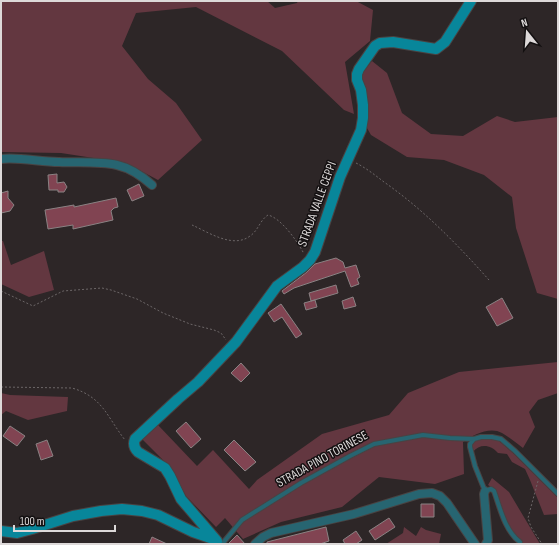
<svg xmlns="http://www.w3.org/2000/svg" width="559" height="545" viewBox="0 0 559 545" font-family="'Sofia Sans Condensed',sans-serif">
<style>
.green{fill:#633740}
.building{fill:#814452;stroke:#8a8283}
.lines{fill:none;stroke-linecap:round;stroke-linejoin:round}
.lane-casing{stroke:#494343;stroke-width:6}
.street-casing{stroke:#494343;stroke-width:10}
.secondary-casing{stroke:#494343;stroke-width:12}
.path{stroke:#6c6667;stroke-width:1;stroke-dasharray:2 2;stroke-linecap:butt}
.lane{stroke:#276571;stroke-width:4}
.street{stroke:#276571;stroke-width:8}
.secondary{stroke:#08869a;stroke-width:10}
.labels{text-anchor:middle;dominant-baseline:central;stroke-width:3;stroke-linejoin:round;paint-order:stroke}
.street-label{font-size:13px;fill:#ddd9d9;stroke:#131011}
</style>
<rect width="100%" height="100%" fill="#2d2627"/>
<path class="green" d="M1 1H267L275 8 297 3 298 1H356L373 10 370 41 345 62 354 114 344 110 282 51 196 7 136 13 122 46 148 79 176 103 202 140 158 180 126 163 61 153 1 152Z
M372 61 387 73 402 113 431 134 463 136 497 116 515 122 558 117V299L537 293 516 228 512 197 484 175 444 160 407 157 371 135 367 128 365 98 360 76Z
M1 241H3L11 265 44 251 54 290 29 297 1 284Z
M558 362V393L538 400 529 412 535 427 523 448C516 443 509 437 502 433 490 426 473 435 463 442L464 474 435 484 379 477 342 507 281 522 243 539 225 518 216 527 186 496 169 466 142 439 158 425 197 466 213 450 249 489 257 480 322 434 389 415 408 393 459 372Z
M1 393 10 395 68 397 67 411 28 420 6 411 1 415Z
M485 438 499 441 514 454 558 498V514L544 515 530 480 525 469 512 462 507 454 498 453C491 445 480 443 473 452L471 446 476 440Z
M492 478 509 492 540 544H522C519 538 514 534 510 528 503 516 501 501 494 489L488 485Z
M404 527 416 536 421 527 426 530 441 534 439 544H386L403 533Z"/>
<path class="building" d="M57 174V183L64 182 67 187 64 192H58V190H49L48 175Z
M139 184 144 196 132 201 127 190Z
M8 191V198L14 205 10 211 1 213V193Z
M116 198 118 207 114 208 111 211 113 220 73 229V225L48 229 45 210 74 205V207Z
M336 258 343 262 345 268 356 265 360 277 357 279 359 284 351 287 345 271 294 288 284 294 282 291 307 272 315 264Z
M336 285 338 293 311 301 309 293Z
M353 297 356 306 344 309 342 301Z
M502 298 513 318 497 326 486 307Z
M315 300 317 307 306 310 304 303Z
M281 304 302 334 296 338 282 317 274 322 268 313Z
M241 363 250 373 241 382 231 373Z
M186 422 201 439 191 448 176 431Z
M10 426 25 436 17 446 3 436Z
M47 440 53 456 41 460 36 444Z
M234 440 256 462 245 471 224 450Z
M421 504H434V517H421Z
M389 518 395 527 375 540 369 531Z
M326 527 329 541 320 544H267V542Z
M356 531 362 540 356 544H345L343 540Z
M237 535 245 544H228Z
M152 537 167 544H149Z"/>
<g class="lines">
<defs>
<path id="lane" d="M520 542C505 531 500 508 494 491L491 489 485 491 475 466 470 447V444L474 439 481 437H492L501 439 515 451 558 494
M222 544 242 520 301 483 350 456 374 444 423 435 450 438 474 439"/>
<path id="street" d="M1 159C20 157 40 162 59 162 78 163 99 161 117 165 130 168 142 176 152 185
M485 491 484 494 488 540 486 544
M255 544 263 537 271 533 354 514 419 494 432 493 440 496 447 503 475 544"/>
<path id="secondary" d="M1 531 17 533 32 529 73 516 101 511 122 509 142 511 158 515 193 532 216 540
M217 541 181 499 170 476 165 468 138 452C134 448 133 444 135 439L178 399 198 382 236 342 277 286 303 267 310 260 315 252 340 177 361 130 363 118V105L361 90 357 80V74L359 69 375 46 380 43 393 42 436 49 445 42 471 1"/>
</defs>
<use href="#lane" class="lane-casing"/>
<use href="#street" class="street-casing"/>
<use href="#secondary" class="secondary-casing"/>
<path class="path" d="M356 163C366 168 375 175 384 182 424 210 457 244 489 280
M192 225C208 232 233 249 250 236 258 231 260 220 268 215 281 218 297 241 303 252V254
M1 291 33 306 63 291 102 288 111 290 137 299 163 313 190 324 214 330 221 333 226 340
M1 387 72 388C103 397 107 417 125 440
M538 481 528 518 531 527 542 544"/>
<use href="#lane" class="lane"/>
<use href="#street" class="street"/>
<use href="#secondary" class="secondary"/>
</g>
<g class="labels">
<g class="street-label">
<text transform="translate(317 204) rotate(-70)">STRADA VALLE CEPPI</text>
<text transform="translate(322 459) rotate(-29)">STRADA PINO TORINESE</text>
</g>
</g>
<rect width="559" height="545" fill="none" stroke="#ddd9d9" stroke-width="4"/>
<g transform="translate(527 32) rotate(343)" stroke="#131011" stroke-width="3" paint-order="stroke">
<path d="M0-3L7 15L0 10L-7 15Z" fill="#ddd9d9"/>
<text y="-6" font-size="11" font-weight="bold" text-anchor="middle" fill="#ddd9d9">N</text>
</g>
<path d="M14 525v6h101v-6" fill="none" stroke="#ddd9d9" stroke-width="2"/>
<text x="20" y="525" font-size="12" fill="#ddd9d9" stroke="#131011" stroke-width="3" paint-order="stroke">100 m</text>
</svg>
